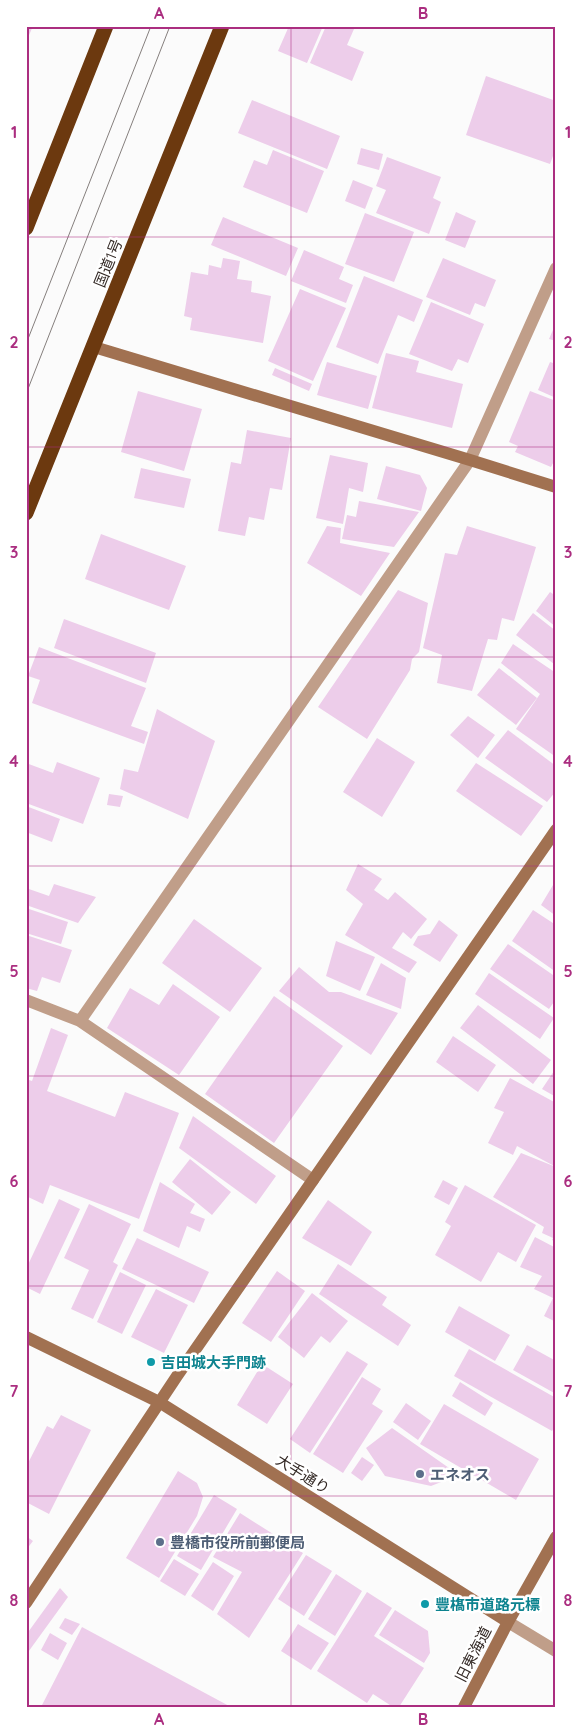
<svg xmlns="http://www.w3.org/2000/svg" width="582" height="1733" viewBox="0 0 582 1733" font-family="Quicksand,'Noto Sans JP',sans-serif">
<style>
.building{fill:#edcdea}
.lines{fill:none;stroke-linecap:round;stroke-linejoin:round}
.street{stroke:#c09e89;stroke-width:12}
.secondary{stroke:#a17151;stroke-width:12}
.highway{stroke:#6c390f;stroke-width:15}
.tram{stroke:#857f7d;stroke-width:1}
.grid{fill:none;stroke:#ab2e80;stroke-width:1;stroke-opacity:0.55}
.culture-dot{fill:#0f9aa8;stroke:#fff;stroke-width:2}
.service-dot{fill:#5c6f8a;stroke:#fff;stroke-width:2}
.labels{text-anchor:middle;dominant-baseline:central;stroke-width:5;stroke-linejoin:round;paint-order:stroke}
.street-label{font-size:15px;fill:#332925;stroke:#fff}
.culture-label{font-size:15px;font-weight:bold;fill:#0d838f;stroke:#fff;text-anchor:start}
.service-label{font-size:15px;font-weight:bold;fill:#4e5e75;stroke:#fff;text-anchor:start}
.neatline{fill:none;stroke:#ab2e80;stroke-width:2}
.grid-label{font-size:16px;text-anchor:middle;font-weight:bold;fill:#ab2e80}
</style>
<rect width="100%" height="100%" fill="#fbfbfb"/>
<path class="building" d="M26 26H33L26 42Z
M289 26H323L307 63 278 51Z
M326 26H347L354 29 347 45 364 52 352 81 310 63Z
M486 76 556 101V148L550 164 466 135Z
M252 100 340 136 327 169 238 133Z
M361 148 383 154 379 170 357 164Z
M273 150 324 171 307 213 243 187 254 160 267 165Z
M387 157 441 177 433 198 441 202 429 234 376 213 386 190 376 186Z
M353 180 373 188 365 209 345 201Z
M456 212 476 221 465 248 445 240Z
M365 213 414 232 394 282 345 264Z
M223 217 298 248 286 276 211 245Z
M304 250 344 267 339 279 353 285 346 303 291 281Z
M223 258 240 261 237 279 252 281 251 292 271 296 263 343 190 330 192 318 184 316 191 272 208 275 209 265 221 268Z
M443 258 496 280 485 307 475 303 470 315 426 297Z
M364 276 423 300 414 322 398 315 378 364 336 347Z
M300 289 346 308 313 381 268 361Z
M431 302 484 324 468 363 458 359 452 371 409 354Z
M556 323V341L549 339Z
M386 353 419 361 416 372 463 384 452 428 372 408Z
M327 362 377 376 368 409 317 395Z
M550 362 556 364V398L538 390Z
M275 368 312 384 309 391 272 375Z
M138 391 202 409 184 471 121 452Z
M530 391 556 401V457L551 467 515 452 518 446 509 442Z
M247 430 291 438 282 490 270 488 264 520 249 517 245 536 218 531 231 462 241 464Z
M330 455 368 463 363 492 349 488 343 524 316 518Z
M386 466 420 475 427 488 421 511 377 499Z
M141 468 191 479 184 508 134 498Z
M359 501 419 512 394 547 342 539 347 515 356 517Z
M327 526 341 528 340 543 390 553 361 596 307 563Z
M467 526 536 547 514 621 502 618 497 640 488 639 472 691 437 683 442 655 423 648 445 553 457 555Z
M101 534 186 566 169 610 85 579Z
M398 590 428 603 419 652 412 659 410 670 367 739 318 707Z
M550 592 556 596V627L536 611Z
M533 613 556 631V662L554 664 516 635Z
M64 619 156 653 146 683 54 648Z
M513 644 556 673V757L516 729 540 694 501 663Z
M39 647 146 688 131 726 148 732 144 744 32 703 40 680 28 676Z
M499 668 537 698 516 725 477 695Z
M157 709 215 741 188 819 120 789 124 769 138 772Z
M468 716 495 735 478 758 450 735Z
M508 730 556 766V791L547 802 485 758Z
M377 738 415 762 382 817 343 792Z
M57 762 100 778 83 824 26 803V763L53 773Z
M476 763 543 806 521 836 456 791Z
M109 794 123 796 120 807 107 805Z
M26 806 60 819 52 842 26 832Z
M358 864 382 879 374 890 388 900 395 892 427 919 411 939 403 932 392 948 417 962 409 973 345 935 363 904 346 890Z
M556 880V916L541 905Z
M54 884 96 897 78 923 26 905V888L49 896Z
M26 908 68 922 61 944 26 933Z
M533 910 556 925V972L512 941Z
M194 919 262 968 230 1012 162 963Z
M439 920 458 935 440 962 413 945 418 936 430 934Z
M26 935 72 950 60 983 42 977 37 991 26 988Z
M336 941 375 957 360 991 326 976Z
M508 944 556 977V999L549 1009 490 969Z
M381 963 406 978 401 1009 366 995Z
M299 967 329 992H341L398 1013 371 1055 279 991Z
M489 973 554 1018 540 1039 475 994Z
M173 984 220 1017 179 1075 107 1028 130 988 159 1005Z
M274 996 343 1046 274 1143 205 1094Z
M478 1005 551 1060 533 1084 460 1028Z
M51 1028 68 1035 47 1091 115 1117 125 1092 179 1113 139 1219 50 1185 43 1204 26 1196V1079L32 1081Z
M453 1036 496 1065 478 1092 436 1062Z
M556 1068V1097L542 1089Z
M510 1078 556 1103V1167L517 1146 513 1155 488 1143 504 1112 494 1108Z
M193 1116 276 1176 256 1204 179 1148Z
M521 1153 556 1167V1242L552 1240 553 1238 542 1233 544 1227 493 1197Z
M190 1159 231 1192 212 1215 172 1182Z
M443 1180 458 1188 449 1205 434 1197Z
M160 1182 195 1204 190 1213 205 1219 200 1232 187 1226 179 1248 143 1231Z
M465 1185 536 1225 516 1262 498 1252 481 1282 435 1255 451 1226 445 1222Z
M59 1199 80 1209 40 1294 26 1287V1269Z
M328 1200 372 1232 351 1266 302 1238Z
M89 1204 131 1224 113 1262 118 1265 93 1319 71 1309 89 1270 64 1258Z
M535 1237 556 1248V1322L544 1316 553 1298 534 1289 542 1276 520 1267Z
M137 1238 209 1272 194 1303 122 1269Z
M338 1264 387 1297 382 1305 411 1325 398 1346 319 1294Z
M277 1271 305 1291 271 1342 242 1323Z
M120 1272 146 1285 122 1334 97 1322Z
M156 1289 188 1305 164 1353 131 1337Z
M312 1293 348 1321 330 1343 321 1336 304 1358 278 1337Z
M459 1306 510 1335 495 1361 445 1332Z
M527 1345 556 1361V1394L513 1370Z
M469 1349 556 1398V1425L552 1431 454 1376Z
M347 1351 368 1364 310 1453 290 1439Z
M262 1364 293 1384 267 1424 237 1405Z
M362 1377 381 1389 372 1404 383 1411 343 1473 313 1454Z
M460 1382 493 1403 485 1416 452 1396Z
M406 1403 431 1421 418 1440 393 1422Z
M444 1404 539 1459 516 1500 420 1444Z
M61 1415 91 1430 49 1514 26 1502V1467L47 1426 53 1429Z
M392 1428 459 1475 431 1486 385 1476 366 1448Z
M362 1457 374 1465 362 1481 351 1473Z
M178 1471 197 1483 203 1497 197 1516 159 1578 126 1558Z
M214 1495 237 1509 201 1570 177 1556Z
M240 1513 303 1553 249 1638 217 1614 242 1572 213 1557Z
M26 1536 33 1541 26 1550Z
M306 1555 332 1571 304 1616 278 1599Z
M174 1559 199 1574 185 1596 160 1581Z
M213 1562 234 1576 213 1611 191 1596Z
M336 1574 362 1591 335 1636 308 1619Z
M60 1588 68 1597 26 1655V1635Z
M367 1592 392 1608 374 1636 424 1668 399 1707H393L373 1694 367 1703 317 1671Z
M395 1610 428 1631 430 1653 424 1663 379 1635Z
M65 1618 80 1624 72 1635 59 1628Z
M298 1624 329 1643 311 1670 281 1651Z
M82 1627 231 1707H41Z
M50 1633 67 1643 58 1660 41 1650Z"/>
<g class="lines">
<path class="street" d="M26 1000 80 1021 313 1180
M80 1021 470 460 556 268
M508 1622 556 1651"/>
<path class="secondary" d="M94 347 470 460 556 487
M26 1337 159 1402 508 1622
M26 1603 177 1376 556 830
M464 1707 508 1622 556 1537"/>
<path class="highway" d="M26 228 106 26
M26 513 222 26"/>
<path class="tram" d="M26 344 151 26
M26 394 170 26"/>
</g>
<path class="grid" d="M291 26V1707M26 237H556M26 447H556M26 657H556M26 866H556M26 1076H556M26 1286H556M26 1496H556"/>
<g class="culture-dot">
<circle cx="151" cy="1362" r="5"/>
<circle cx="425" cy="1604" r="5"/>
</g>
<g class="service-dot">
<circle cx="420" cy="1474" r="5"/>
<circle cx="160" cy="1542" r="5"/>
</g>
<g class="labels">
<g class="street-label">
<text transform="translate(108 263) rotate(-68)">国道1号</text>
<text transform="translate(303 1474) rotate(32)">大手通り</text>
<text transform="translate(473 1654) rotate(-63)">旧東海道</text>
</g>
<g class="culture-label">
<text x="161" y="1362">吉田城大手門跡</text>
<text x="435" y="1604">豐𣘺市道路元標</text>
</g>
<g class="service-label">
<text x="430" y="1474">エネオス</text>
<text x="170" y="1542">豊橋市役所前郵便局</text>
</g>
</g>
<rect width="582" height="1733" fill="none" stroke="#ffffff" stroke-width="55"/>
<rect x="28" y="28" width="526" height="1678" class="neatline"/>
<g class="grid-label">
<text x="159" y="19">A</text>
<text x="423" y="19">B</text>
<text x="14" y="138">1</text>
<text x="568" y="138">1</text>
<text x="14" y="348">2</text>
<text x="568" y="348">2</text>
<text x="14" y="558">3</text>
<text x="568" y="558">3</text>
<text x="14" y="767">4</text>
<text x="568" y="767">4</text>
<text x="14" y="977">5</text>
<text x="568" y="977">5</text>
<text x="14" y="1187">6</text>
<text x="568" y="1187">6</text>
<text x="14" y="1397">7</text>
<text x="568" y="1397">7</text>
<text x="14" y="1606">8</text>
<text x="568" y="1606">8</text>
<text x="159" y="1725">A</text>
<text x="423" y="1725">B</text>
</g>
</svg>
